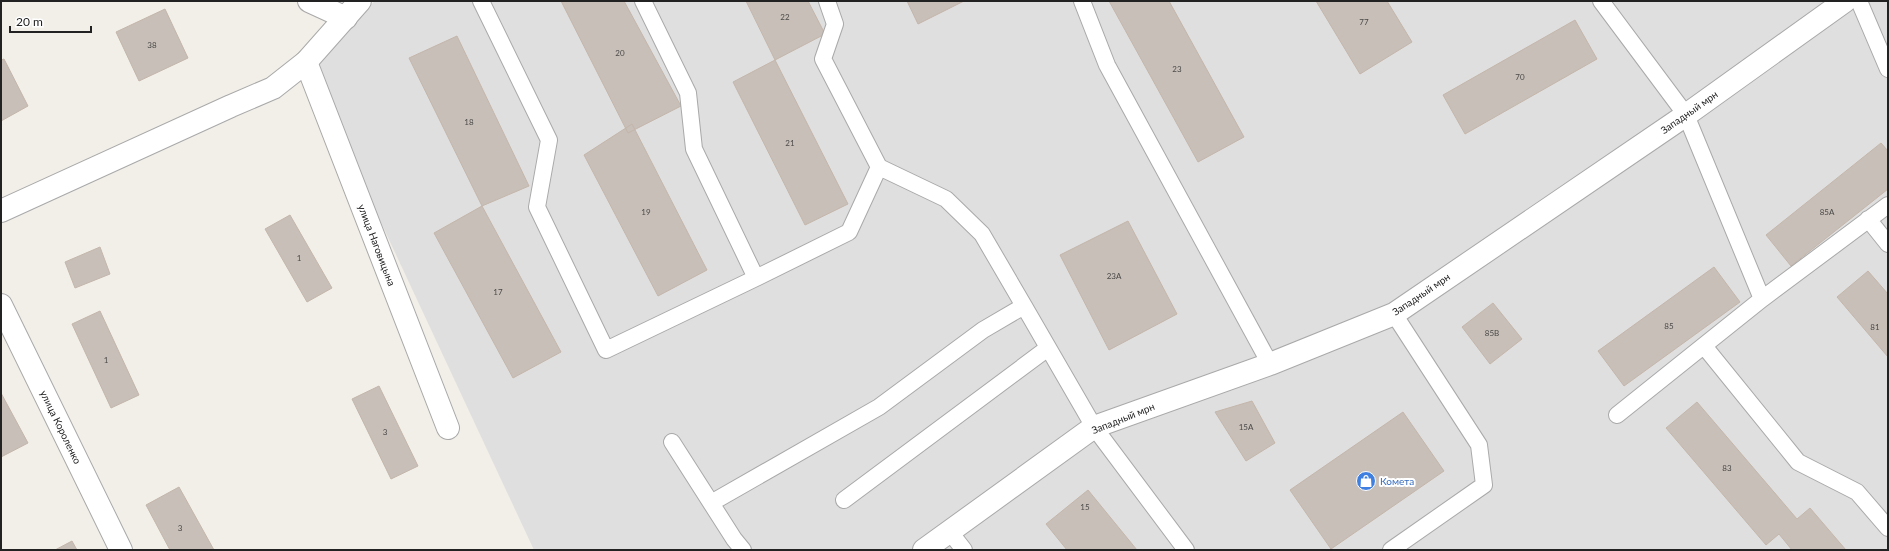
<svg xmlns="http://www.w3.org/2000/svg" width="1889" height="551" viewBox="0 0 1889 551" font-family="Lato,sans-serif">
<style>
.residential{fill:#e0dfdf}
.building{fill:#c7bfb8;stroke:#c4b6ab}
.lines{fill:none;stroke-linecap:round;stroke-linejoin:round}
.service-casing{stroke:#a9a9a9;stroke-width:18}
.minor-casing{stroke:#a9a9a9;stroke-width:24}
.tertiary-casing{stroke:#a9a9a9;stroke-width:24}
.service{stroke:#fff;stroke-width:16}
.minor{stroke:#fff;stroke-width:22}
.tertiary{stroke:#fff;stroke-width:22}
.labels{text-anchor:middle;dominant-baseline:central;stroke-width:4;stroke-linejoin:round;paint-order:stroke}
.number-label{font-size:8px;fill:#4b4948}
.street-label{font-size:10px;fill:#222;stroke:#fff}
.shop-label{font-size:10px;fill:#366cbe;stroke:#fff;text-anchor:start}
</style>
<rect width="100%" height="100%" fill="#f2efe9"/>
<path class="residential" d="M375 1H1888V550H534L306 62Z"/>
<path class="building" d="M561 1H624L681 106 628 133Z
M746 1H808L825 34 775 60Z
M907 1H964L918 24Z
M1109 1H1169L1244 137 1198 162Z
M1316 1H1387L1412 42 1360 74Z
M165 9 188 58 139 81 116 32Z
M1575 20 1597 59 1465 134 1443 95Z
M457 36 529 186 482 206 409 58Z
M4 59 28 106 1 121V60Z
M775 60 848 204 805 225 733 82Z
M632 124 707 270 658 296 584 155Z
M1881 143 1888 151V189L1791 266 1766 235Z
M482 206 561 352 513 378 434 233Z
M290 215 332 288 307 302 265 229Z
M1128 221 1177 314 1109 350 1060 255Z
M100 247 110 274 75 288 65 262Z
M1714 267 1740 302 1624 386 1598 351Z
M1868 271 1888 294V357L1837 297Z
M1493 303 1522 339 1490 364 1462 327Z
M100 311 139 395 111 408 72 324Z
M379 386 418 466 391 479 352 399Z
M1 393 28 443 1 457Z
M1252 401 1275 443 1246 461 1215 412Z
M1697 402 1797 519 1810 508 1846 550H1792L1779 534 1766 545 1666 428Z
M1403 412 1444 471 1331 549 1290 490Z
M179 487 214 550H170L146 505Z
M1088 490 1137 550H1067L1046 524Z
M72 541 77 550H55Z"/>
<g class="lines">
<defs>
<path id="service" d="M481 1 549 140 537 207 606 350 756 278
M643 1 688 93 694 149 756 278 849 232 879 167
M827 1 835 24 823 59 879 167 946 199 982 234 1024 306
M1082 1 1107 65 1270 364
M1601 1 1686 115 1762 299
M1859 1 1888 69
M1868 219 1888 244
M1704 346 1798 462 1857 492 1888 528
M1617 415 1762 299 1888 205
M672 442 734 539 743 550
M844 500 1048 348
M711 503 879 407 983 330 1024 306 1094 427 1186 550
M950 532 964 550
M1391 550 1484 485 1479 445 1394 314"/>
<path id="minor" d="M309 1 346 18
M306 62 448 428
M1 305 121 550
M924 550 1094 427 1270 364 1394 314 1686 115 1845 1"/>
<path id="tertiary" d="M1 211 231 106 273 88 306 62 360 1"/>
</defs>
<use href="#service" class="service-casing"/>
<use href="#minor" class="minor-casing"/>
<use href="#tertiary" class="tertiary-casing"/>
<use href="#service" class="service"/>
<use href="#minor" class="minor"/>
<use href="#tertiary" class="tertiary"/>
</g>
<defs>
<symbol id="shop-disc" viewBox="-11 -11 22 22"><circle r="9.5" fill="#3f7fe0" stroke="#fff"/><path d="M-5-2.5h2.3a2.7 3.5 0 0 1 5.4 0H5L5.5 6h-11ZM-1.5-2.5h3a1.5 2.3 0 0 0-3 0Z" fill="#fff"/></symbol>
</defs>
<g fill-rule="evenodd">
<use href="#shop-disc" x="1355" y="470" width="22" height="22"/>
</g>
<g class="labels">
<g class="number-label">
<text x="785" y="17">22</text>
<text x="1364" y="22">77</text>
<text x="152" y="45">38</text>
<text x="620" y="53">20</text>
<text x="1177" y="69">23</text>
<text x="1520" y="77">70</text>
<text x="469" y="122">18</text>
<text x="790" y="143">21</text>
<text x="646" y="212">19</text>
<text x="1827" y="212">85А</text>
<text x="299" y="258">1</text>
<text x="1114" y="276">23А</text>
<text x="498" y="292">17</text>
<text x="1669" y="326">85</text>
<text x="1875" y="327">81</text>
<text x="1492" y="333">85В</text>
<text x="106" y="360">1</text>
<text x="1246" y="427">15А</text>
<text x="385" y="432">3</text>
<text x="1727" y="468">83</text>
<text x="1085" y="507">15</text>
<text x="180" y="528">3</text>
</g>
<g class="street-label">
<text transform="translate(1689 112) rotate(-35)">Западный мрн</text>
<text transform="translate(377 245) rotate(69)">улица Наговицына</text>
<text transform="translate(1421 294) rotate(-34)">Западный мрн</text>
<text transform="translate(1123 418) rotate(-22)">Западный мрн</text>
<text transform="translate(61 427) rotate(64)">улица Короленко</text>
</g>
<g class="shop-label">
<text x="1380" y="481">Комета</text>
</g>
</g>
<rect width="1889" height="551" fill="none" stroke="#222222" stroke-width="4"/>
<path d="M10 26v6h81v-6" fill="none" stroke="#222222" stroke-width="2"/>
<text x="16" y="26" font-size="12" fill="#222222" stroke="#ffffff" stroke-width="3" paint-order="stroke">20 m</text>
</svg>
